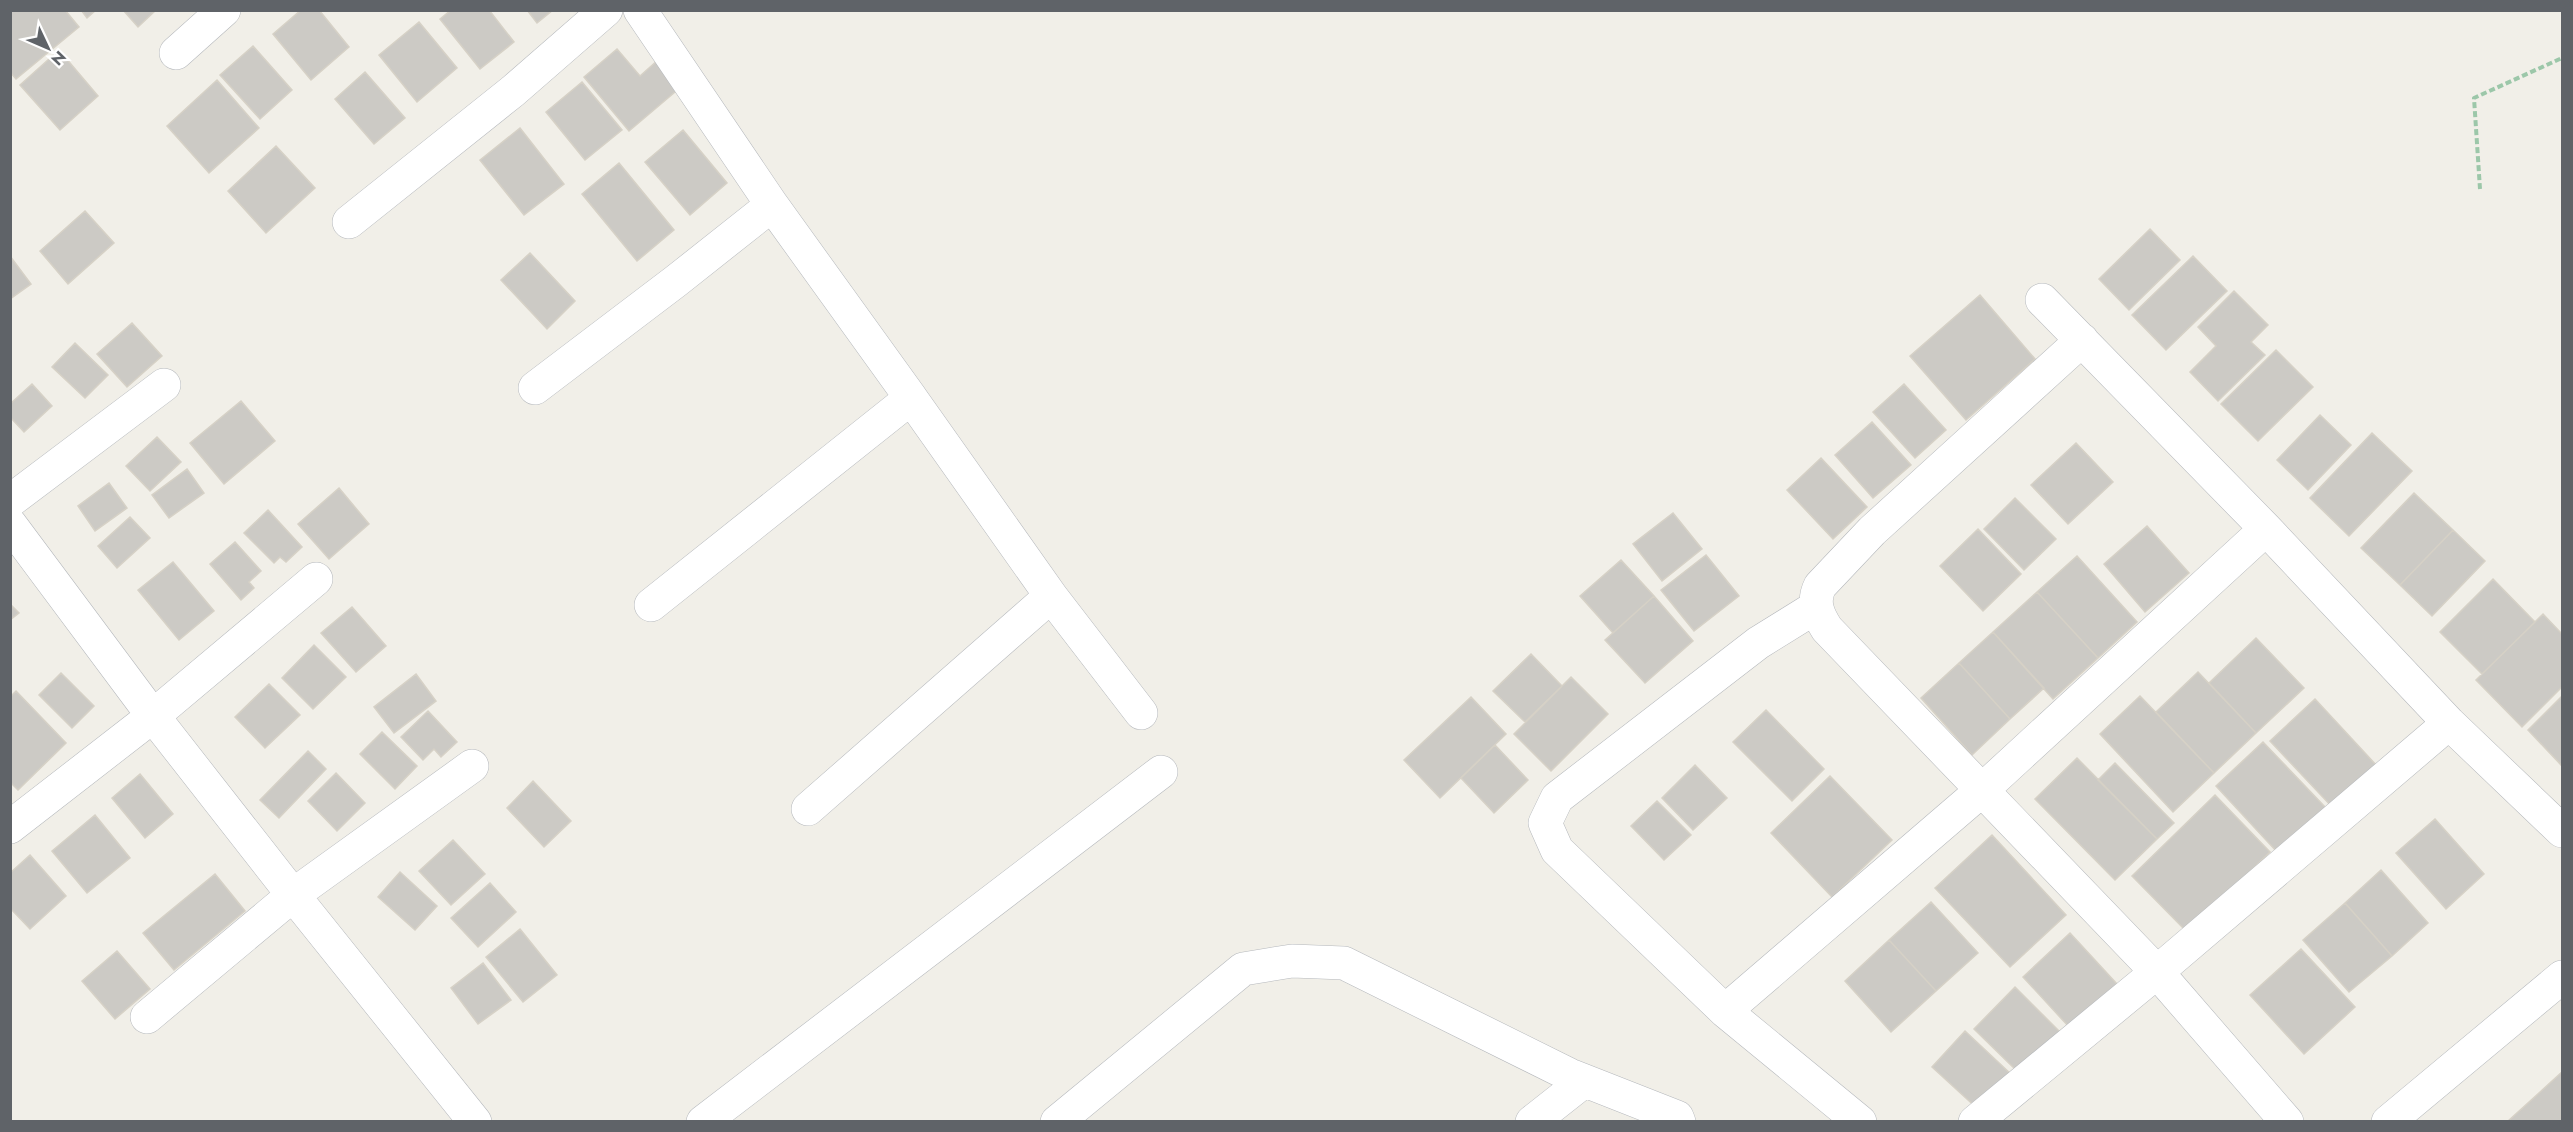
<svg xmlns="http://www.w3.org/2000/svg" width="2573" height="1132" viewBox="0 0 2573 1132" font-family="Jost,sans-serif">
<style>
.building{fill:#cccac5;stroke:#d6d1c6;stroke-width:1.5}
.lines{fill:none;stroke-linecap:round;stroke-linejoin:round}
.minor-casing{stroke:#b5b8bc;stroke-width:34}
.path{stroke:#9cc7a9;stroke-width:4;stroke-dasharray:6 3;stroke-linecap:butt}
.minor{stroke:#fff;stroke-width:33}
</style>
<rect width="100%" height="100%" fill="#f1efe8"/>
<path class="building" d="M10 10H65L79 27 16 79 10 72Z
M81 10H96L87 18Z
M123 10H156L138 27Z
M301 10H319L349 47 311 80 273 34Z
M451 10H489L514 42 480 69 440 19Z
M527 10H553L537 23Z
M419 22 457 68 417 102 379 55Z
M253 46 292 90 260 119 220 75Z
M617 49 640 76 659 59 681 87 629 131 584 77Z
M59 50 98 96 60 130 20 85Z
M365 72 405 118 374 144 335 99Z
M217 80 259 128 209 173 167 126Z
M582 82 622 130 585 160 546 112Z
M520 128 564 184 524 215 480 160Z
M683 130 727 183 690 215 645 162Z
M276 146 315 188 266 233 228 191Z
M619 163 674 230 637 261 582 194Z
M85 211 114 243 68 284 40 251Z
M2150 229 2180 260 2129 310 2099 279Z
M530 253 575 301 547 329 501 280Z
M10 256 31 284 10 299Z
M2193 256 2227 291 2166 350 2132 315Z
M2234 291 2268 325 2251 342 2265 355 2218 401 2190 372 2216 346 2198 327Z
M1980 295 2035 359 1966 420 1910 356Z
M132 323 162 356 127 387 97 354Z
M75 343 108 375 85 398 52 367Z
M2276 350 2313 387 2258 441 2221 404Z
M32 384 52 406 24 432 10 417V404Z
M1904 384 1946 430 1915 458 1873 412Z
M241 401 275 441 224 484 190 443Z
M2320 415 2351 445 2308 490 2277 460Z
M1872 422 1911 465 1873 498 1835 455Z
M2372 433 2412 471 2349 536 2310 498Z
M157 437 181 462 150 491 126 466Z
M2076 443 2113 482 2068 524 2031 485Z
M1821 458 1867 507 1833 539 1787 490Z
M187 469 204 493 169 518 152 495Z
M109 483 127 508 95 531 78 506Z
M339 488 369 524 329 559 298 524Z
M2414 493 2453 530 2400 585 2361 548Z
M2015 498 2056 539 2024 570 1984 529Z
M268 510 302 547 286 562 280 557 274 563 244 533Z
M1673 513 1702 549 1662 581 1633 544Z
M130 517 150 538 117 568 98 546Z
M2147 526 2189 573 2145 612 2104 564Z
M1978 529 2021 574 1983 611 1940 566Z
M2453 530 2485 561 2432 616 2400 585Z
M235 542 261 571 249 582 254 588 241 600 210 564Z
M1706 555 1739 596 1694 631 1661 590Z
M2077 556 2137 622 2098 658 2037 592Z
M1621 560 1654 596 1613 633 1580 596Z
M173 562 214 611 179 640 138 590Z
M2493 579 2535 622 2482 674 2440 632Z
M2037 592 2098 658 2053 699 1993 632Z
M1654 596 1693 641 1645 683 1605 640Z
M10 604 19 613 10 620Z
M352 607 386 646 356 672 321 633Z
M2543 614 2562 634V687L2522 727 2476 680Z
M1993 632 2044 688 2010 719 1959 663Z
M2256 638 2304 688 2256 733 2209 683Z
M314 645 346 677 313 709 282 678Z
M1531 654 1562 686 1525 722 1493 691Z
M1959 663 2010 719 1972 755 1921 698Z
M2198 672 2256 733 2214 773 2156 712Z
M61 673 94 706 72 728 39 695Z
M416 674 436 701 394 733 374 707Z
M1571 677 1608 714 1551 771 1514 734Z
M269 684 300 715 265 748 235 717Z
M16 691 66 743 18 790 10 782V697Z
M2140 696 2214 773 2173 812 2100 734Z
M2562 696V766L2528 730Z
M1471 697 1506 734 1440 798 1404 760Z
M2315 699 2378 767 2334 809 2270 741Z
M1766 710 1824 769 1792 801 1733 742Z
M428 711 457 742 441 757 434 749 423 760 401 737Z
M382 732 417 766 395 789 360 754Z
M2263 742 2326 808 2278 853 2216 786Z
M1495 745 1528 780 1494 813 1461 778Z
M308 751 326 769 279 818 260 800Z
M2077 758 2157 839 2115 880 2035 799Z
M2115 763 2174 823 2157 839 2098 780Z
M1695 765 1727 798 1693 830 1662 798Z
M336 773 365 803 337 831 308 801Z
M140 774 173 814 145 838 112 798Z
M1830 776 1892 840 1832 897 1771 833Z
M533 781 571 821 544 847 507 808Z
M2215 795 2270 852 2187 932 2132 876Z
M1657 801 1691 835 1664 860 1631 826Z
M95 815 130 858 87 893 52 851Z
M2435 819 2484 874 2446 909 2396 853Z
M1992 835 2066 915 2010 967 1935 888Z
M453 840 485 874 451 905 419 871Z
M30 855 66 896 30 929 10 908V873Z
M2381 870 2428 923 2392 956 2345 903Z
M400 872 437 906 415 930 378 897Z
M215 874 245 911 174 970 143 933Z
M490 883 516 912 478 947 451 918Z
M1931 902 1978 953 1936 991 1889 940Z
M2345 903 2392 956 2349 992 2303 940Z
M520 929 557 975 523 1002 486 957Z
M2070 933 2117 984 2070 1028 2023 977Z
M1889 940 1936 991 1891 1032 1845 981Z
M2301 949 2355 1007 2304 1054 2250 995Z
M117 951 150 989 115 1019 82 981Z
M483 963 511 1000 478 1024 451 988Z
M2015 987 2062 1034 2021 1075 1974 1029Z
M1965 1031 2013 1076 1980 1111 1932 1067Z
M2562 1072V1122H2507Z"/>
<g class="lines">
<defs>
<path id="minor" d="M176 53 224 10
M349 222 513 91 606 10
M2042 300 2266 529 2449 723 2562 831
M2082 340 1872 531 1820 586C1812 602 1818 615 1827 629L2157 972 2287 1122
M535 388 676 281 772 205 640 10
M10 501 164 385
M10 524 153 716 293 895 475 1122
M1051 596 1141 713
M651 605 911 398 772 205
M1816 607 1758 643 1557 798 1545 823 1557 850 1725 1011 1860 1122
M808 809 1051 596 911 398
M10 827 153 716 316 579
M1725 1011 1981 791 2266 529
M147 1017 293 895 472 766
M703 1122 1161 772
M1057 1122 1243 969 1292 961 1344 963 1570 1075 1677 1117 1679 1122
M1532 1122 1584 1081
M1975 1122 2157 972 2449 723
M2388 1122 2562 977"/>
</defs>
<use href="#minor" class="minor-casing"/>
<path class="path" d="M2480 189 2474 98 2562 58"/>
<use href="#minor" class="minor"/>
</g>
<rect width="2573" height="1132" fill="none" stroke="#5f6368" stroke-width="24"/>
<g transform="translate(48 48) rotate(134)" stroke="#ffffff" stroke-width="4.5" paint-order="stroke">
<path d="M0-4.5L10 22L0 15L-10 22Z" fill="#5f6368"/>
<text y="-9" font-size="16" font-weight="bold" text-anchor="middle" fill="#5f6368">N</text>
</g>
</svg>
